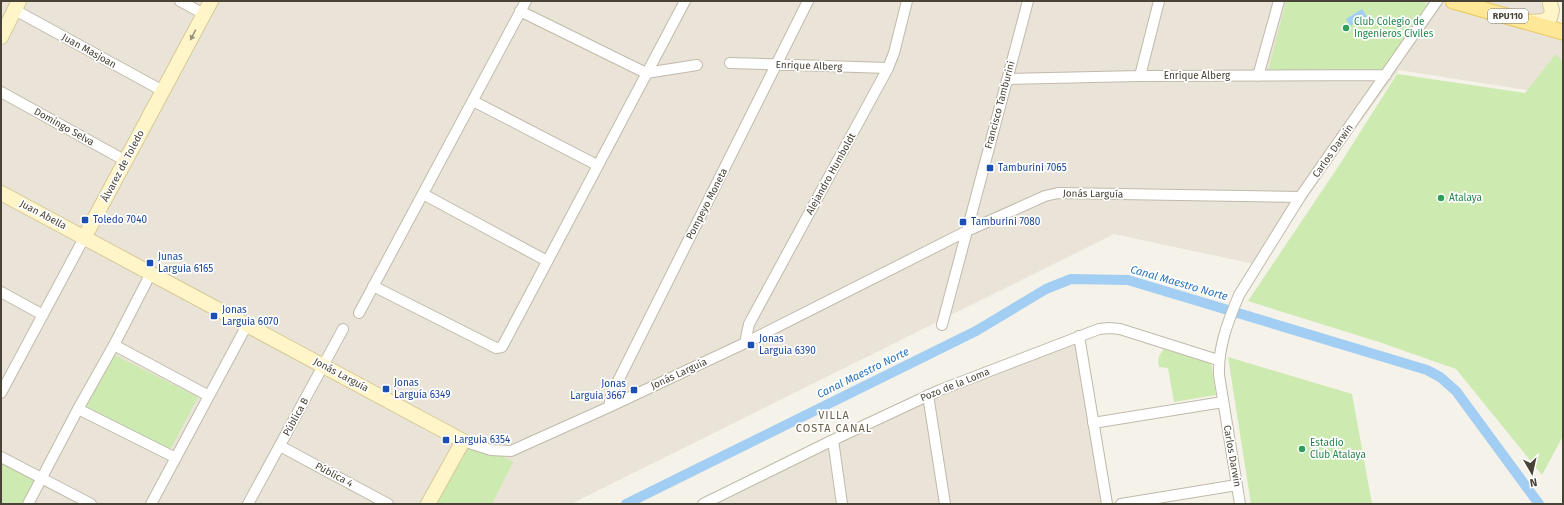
<svg xmlns="http://www.w3.org/2000/svg" width="1564" height="505" viewBox="0 0 1564 505" font-family="'Fira Sans',sans-serif">
<style>
.residential{fill:#e9e4d7}
.green{fill:#cdeab0}
.water{fill:#a3cef3}
.lines{fill:none;stroke-linecap:round;stroke-linejoin:round}
.canal{stroke:#a3cef3;stroke-width:10}
.street-casing{stroke:#c1baab;stroke-width:12}
.secondary-casing{stroke:#d7c997;stroke-width:16}
.primary-casing{stroke:#e9c863;stroke-width:17}
.street{stroke:#fff;stroke-width:10}
.secondary{stroke:#fff5c9;stroke-width:14}
.primary{stroke:#ffe798;stroke-width:15}
.oneway{fill:#9b9379}
.leisure-dot{fill:#2e9e5b;stroke:#fff;stroke-width:1.5}
.transit-dot{fill:#1a4fb4;stroke:#fff;stroke-width:1.5}
.labels{text-anchor:middle;dominant-baseline:central;stroke-width:3.5;stroke-linejoin:round;paint-order:stroke}
.shield{fill:#fff;stroke:#807b73;stroke-width:1}
.shield-label{font-size:9px;font-weight:bold;fill:#494337}
.leisure-label{font-size:10px;fill:#27864d;stroke:#fff;text-anchor:start}
.street-label{font-size:10px;fill:#494337;stroke:#fff}
.transit-label{font-size:10px;fill:#164399;stroke:#fff;text-anchor:start}
.water-label{font-size:11px;font-style:italic;fill:#2b75ba;stroke:#fff}
.neighbourhood-label{font-size:11px;letter-spacing:1px;fill:#6c624d;stroke:#fff}
</style>
<rect width="100%" height="100%" fill="#f5f2e9"/>
<path class="residential" d="M1 1H1540L1563 36V70L1552 94 1399 70 1254 264 1114 234 571 504H1Z
M1085 340 1113 504H716L916 405Z"/>
<path class="green" d="M1286 1H1418L1428 4 1384 70 1268 71Z
M1556 54 1563 62V436L1542 475 1456 369 1379 342 1248 301 1340 164 1397 74 1525 93Z
M1165 348 1211 362 1216 395 1174 402 1168 368 1159 367C1157 359 1159 355 1165 348Z
M113 354 198 397 170 450 85 406Z
M1228 357 1352 394 1372 504H1251Z
M467 448 502 456 513 462 492 504H436Z
M1 462 35 480 22 504H1Z"/>
<path class="water" d="M1362 9 1367 17 1350 26 1346 19Z"/>
<g class="lines">
<path class="canal" d="M626 504 976 331 1046 289 1071 279 1128 280 1427 370 1440 377 1456 391 1539 504"/>
<defs>
<path id="street" d="M180 1 204 14
M15 10 163 91
M520 11 646 73 697 65
M730 63 888 68
M1140 76 1159 1
M1258 76 1279 1
M1008 79 1140 76 1386 75
M1 92 126 161
M473 101 597 165
M423 194 547 261
M373 286 496 348 502 347 685 1
M1 292 43 315
M359 313 526 1
M942 325 1028 1
M1079 336 1107 504
M745 343 749 324 888 68 894 53 907 1
M114 345 209 396
M1 393 84 238
M928 395 945 504
M609 407 611 395 808 1
M78 409 176 458
M1093 423 1223 402
M833 440 842 504
M463 441 491 450 511 451 609 407 745 343 967 231 1045 196 1058 193 1300 197
M280 446 388 504
M1 457 91 504
M28 504 78 409 114 345 151 273
M151 504 247 325
M248 504 343 329
M703 504 833 440 940 390 1099 329 1109 328 1120 329 1218 360
M1121 504 1237 485
M1240 504 1219 375C1218 347 1228 321 1239 295L1300 197 1437 1"/>
<path id="secondary" d="M1530 22 1543 21 1550 18 1552 10 1550 4
M1 37 19 1
M1 193 463 441 428 504
M84 238 211 1"/>
<path id="primary" d="M1453 1 1563 32"/>
</defs>
<use href="#street" class="street-casing"/>
<use href="#secondary" class="secondary-casing"/>
<use href="#primary" class="primary-casing"/>
<use href="#street" class="street"/>
<use href="#secondary" class="secondary"/>
<use href="#primary" class="primary"/>
</g>
<defs><path id="oneway-solid" d="M-6-.8H1V-3.2L6.5 0L1 3.2V.8H-6Z"/></defs>
<use class="oneway" href="#oneway-solid" transform="translate(193 35) rotate(118)"/>
<g class="leisure-dot">
<circle cx="1346" cy="28" r="4"/>
<circle cx="1441" cy="198" r="4"/>
<circle cx="1302" cy="449" r="4"/>
</g>
<g class="transit-dot">
<rect x="986" y="164" width="8" height="8" rx="2"/>
<rect x="81" y="216" width="8" height="8" rx="2"/>
<rect x="959" y="218" width="8" height="8" rx="2"/>
<rect x="146" y="259" width="8" height="8" rx="2"/>
<rect x="210" y="312" width="8" height="8" rx="2"/>
<rect x="747" y="341" width="8" height="8" rx="2"/>
<rect x="382" y="385" width="8" height="8" rx="2"/>
<rect x="630" y="386" width="8" height="8" rx="2"/>
<rect x="442" y="436" width="8" height="8" rx="2"/>
</g>
<g class="labels">
<rect class="shield" x="1488" y="9" width="40" height="14" rx="3"/>
<g class="shield-label">
<text x="1508" y="16">RPU110</text>
</g>
<g class="leisure-label">
<text x="1354" y="22">Club Colegio de<tspan x="1354" dy="12">Ingenieros Civiles</tspan></text>
<text x="1449" y="198">Atalaya</text>
<text x="1310" y="443">Estadio<tspan x="1310" dy="12">Club Atalaya</tspan></text>
</g>
<g class="street-label">
<text transform="translate(89 51) rotate(29)">Juan Masjoan</text>
<text transform="translate(809 66) rotate(2)">Enrique Alberg</text>
<text x="1197" y="76">Enrique Alberg</text>
<text transform="translate(1000 105) rotate(-75)">Francisco Tamburini</text>
<text transform="translate(64 127) rotate(29)">Domingo Selva</text>
<text transform="translate(1333 151) rotate(-55)">Carlos Darwin</text>
<text transform="translate(123 166) rotate(-62)">Álvarez de Toledo</text>
<text transform="translate(831 174) rotate(-61)">Alejandro Humboldt</text>
<text transform="translate(1093 194) rotate(1)">Jonás Larguía</text>
<text transform="translate(707 204) rotate(-63)">Pompeyo Moneta</text>
<text transform="translate(43 215) rotate(28)">Juan Abella</text>
<text transform="translate(679 374) rotate(-25)">Jonás Larguía</text>
<text transform="translate(341 375) rotate(28)">Jonás Larguía</text>
<text transform="translate(955 385) rotate(-22)">Pozo de la Loma</text>
<text transform="translate(296 417) rotate(-61)">Pública B</text>
<text transform="translate(1232 456) rotate(80)">Carlos Darwin</text>
<text transform="translate(334 475) rotate(28)">Pública 4</text>
</g>
<g class="transit-label">
<text x="998" y="168">Tamburini 7065</text>
<text x="93" y="220">Toledo 7040</text>
<text x="971" y="222">Tamburini 7080</text>
<text x="158" y="257">Junas<tspan x="158" dy="12">Larguia 6165</tspan></text>
<text x="222" y="310">Jonas<tspan x="222" dy="12">Larguia 6070</tspan></text>
<text x="759" y="339">Jonas<tspan x="759" dy="12">Larguia 6390</tspan></text>
<text x="394" y="383">Jonas<tspan x="394" dy="12">Larguía 6349</tspan></text>
<text x="626" y="384" text-anchor="end">Jonas<tspan x="626" dy="12">Larguia 3667</tspan></text>
<text x="454" y="440">Larguia 6354</text>
</g>
<g class="water-label">
<text transform="translate(1179 283) rotate(16)">Canal Maestro Norte</text>
<text transform="translate(863 373) rotate(-26)">Canal Maestro Norte</text>
</g>
<g class="neighbourhood-label">
<text x="834" y="415">VILLA<tspan x="834" dy="13">COSTA CANAL</tspan></text>
</g>
</g>
<rect width="1564" height="505" fill="none" stroke="#494337" stroke-width="4"/>
<g transform="translate(1532 473) rotate(171)" stroke="#ffffff" stroke-width="3" paint-order="stroke">
<path d="M0-3L7 15L0 10L-7 15Z" fill="#494337"/>
<text y="-6" font-size="11" font-weight="bold" text-anchor="middle" fill="#494337">N</text>
</g>
</svg>
